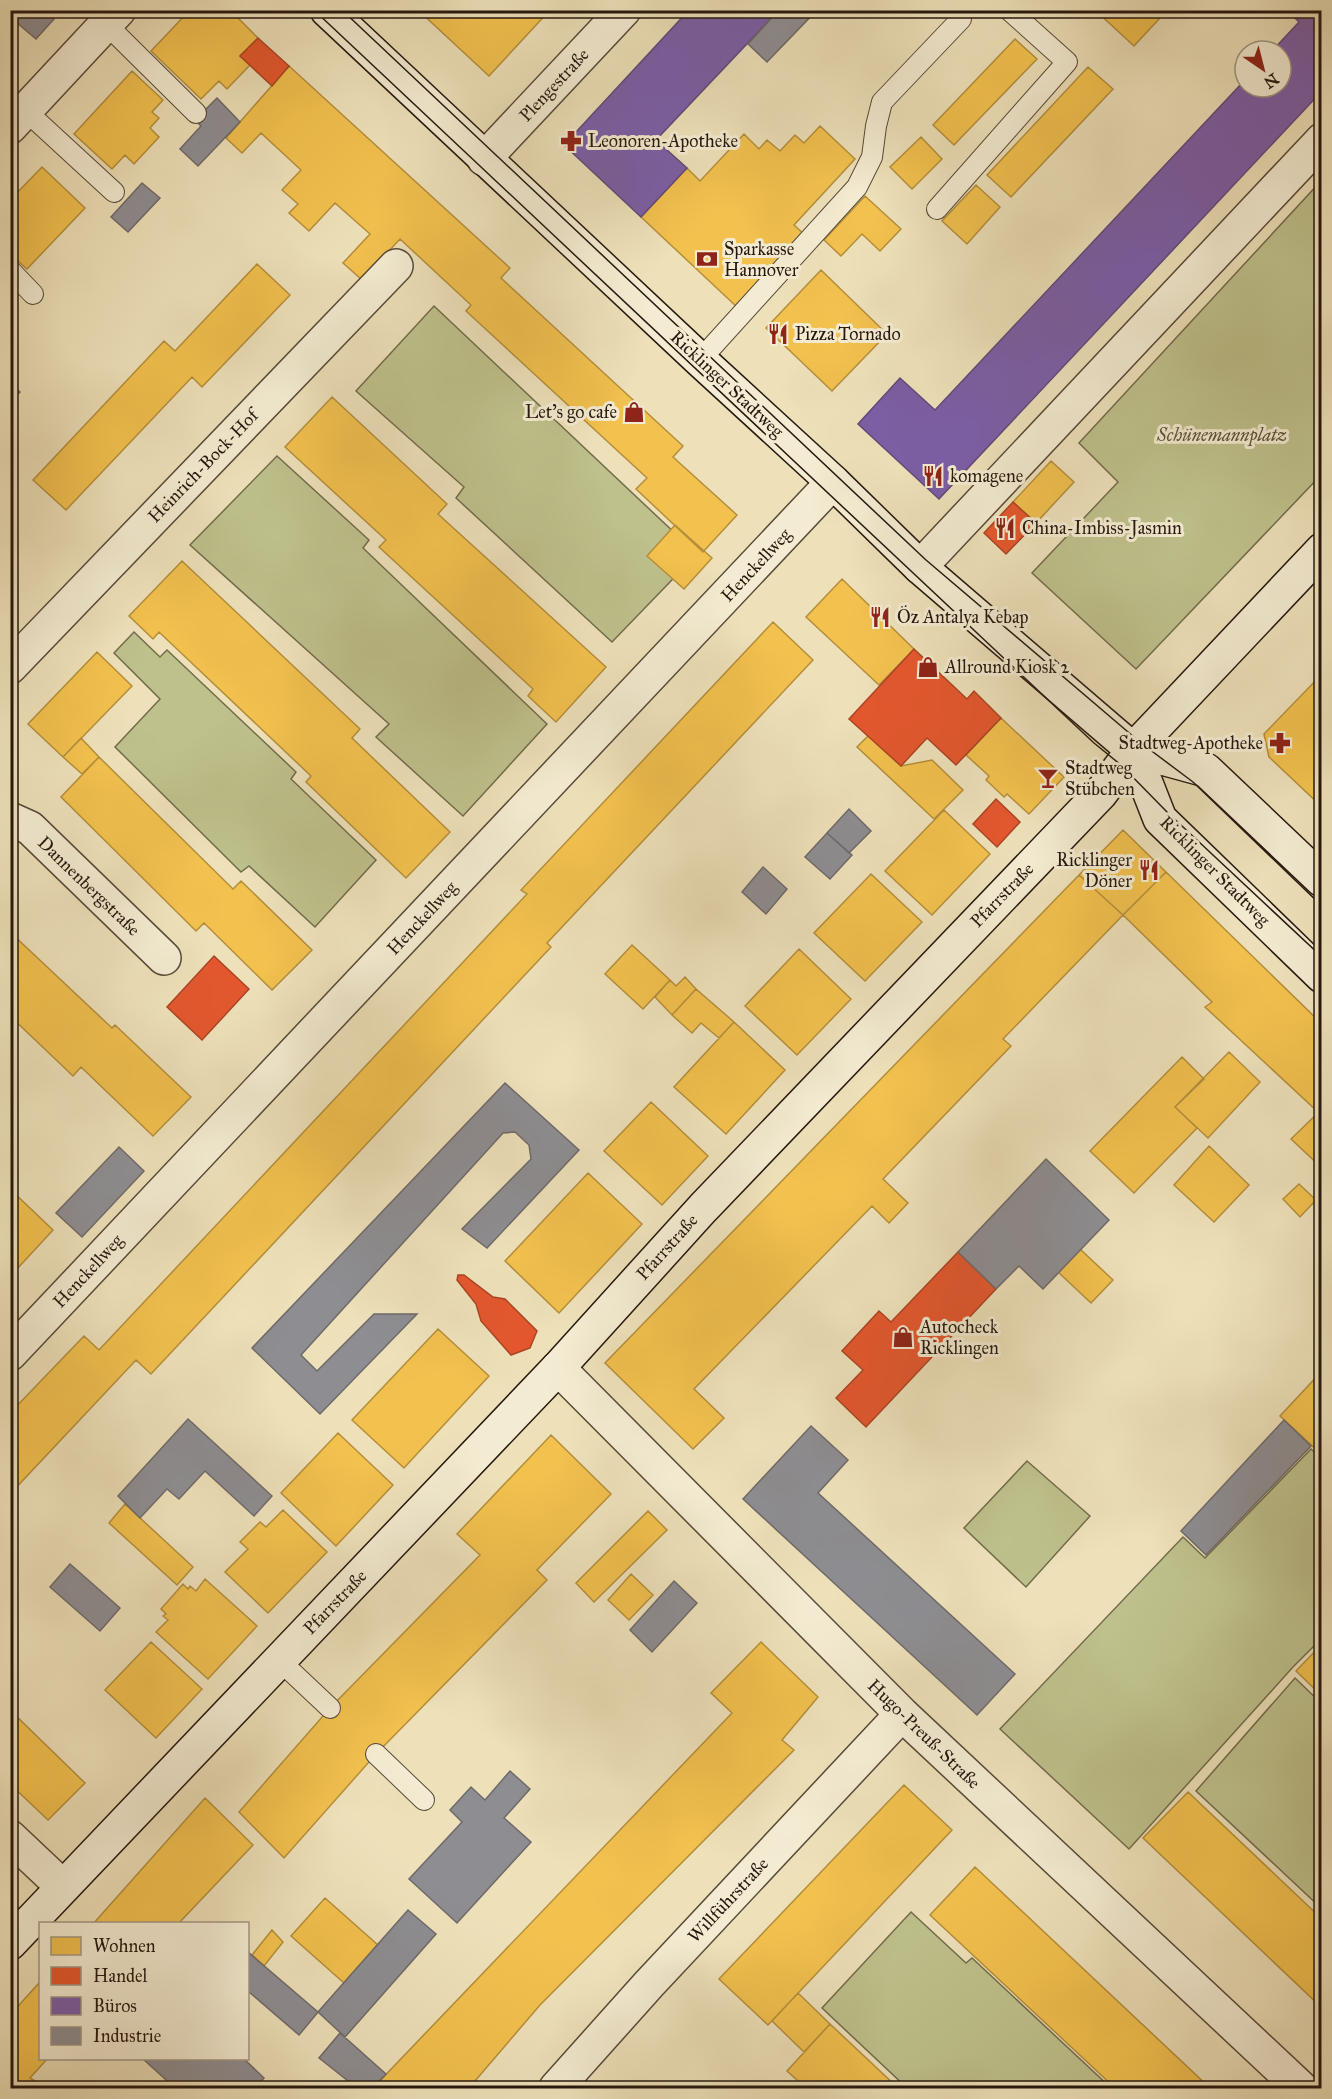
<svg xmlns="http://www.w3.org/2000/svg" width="1332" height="2099" viewBox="0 0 1332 2099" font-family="'IM FELL Great Primer',serif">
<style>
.green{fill:#bec18c;stroke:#726c4d;stroke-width:1.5}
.homes{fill:#f2c14e;stroke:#b48e3b;stroke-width:1.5}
.shops{fill:#e4572e;stroke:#ab4424;stroke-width:1.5}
.offices{fill:#7b5ea7;stroke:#614979;stroke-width:1.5}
.industry{fill:#8d8d92;stroke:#6e6a6a;stroke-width:1.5}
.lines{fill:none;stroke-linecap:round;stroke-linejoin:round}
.lane-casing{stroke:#574a39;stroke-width:22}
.street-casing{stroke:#574a39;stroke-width:36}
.secondary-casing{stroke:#25170e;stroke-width:36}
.lane{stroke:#f4ecd2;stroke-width:20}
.street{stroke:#f4ecd2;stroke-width:33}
.secondary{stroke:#f4ecd2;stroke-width:33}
.tram{stroke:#25170e;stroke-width:1.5}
.labels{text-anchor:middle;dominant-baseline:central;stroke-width:6;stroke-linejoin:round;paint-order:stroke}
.street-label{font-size:18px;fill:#25170e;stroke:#f4ecd2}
.poi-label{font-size:18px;fill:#25170e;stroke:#f4ecd2;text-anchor:start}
.park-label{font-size:18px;font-style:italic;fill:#5b523a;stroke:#f4ecd2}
</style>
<rect width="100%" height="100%" fill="#eee1ba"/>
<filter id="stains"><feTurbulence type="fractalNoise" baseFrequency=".00333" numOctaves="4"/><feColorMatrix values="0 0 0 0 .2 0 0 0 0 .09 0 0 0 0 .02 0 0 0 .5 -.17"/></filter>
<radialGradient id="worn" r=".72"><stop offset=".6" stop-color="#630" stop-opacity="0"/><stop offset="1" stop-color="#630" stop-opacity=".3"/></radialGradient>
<path class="green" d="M1321 181V475L1136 669 1032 573 1118 482 1079 443Z
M434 306 697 554 612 642 456 498 464 487 356 391Z
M277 456 369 540 363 548 547 724 463 816 376 737 389 724 190 545Z
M134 632 160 657 167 650 296 772 291 779 376 860 315 927 249 866 241 872 115 747 160 699 114 653Z
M1311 1449 1321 1458V1639L1293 1667 1129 1849 1000 1729 1183 1537 1205 1558Z
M1027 1461 1090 1516 1026 1587 964 1528Z
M1295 1678 1321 1703V1908L1196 1791Z
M911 1912 966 1963 972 1958 1111 2088H907L822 2008Z"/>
<path class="homes" d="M190 10H230L258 38 240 56 250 65 227 89 219 81 201 99 151 51Z
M418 10H550L489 76Z
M779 10H817L781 47 762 29Z
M1095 10H1149L1159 19 1134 46Z
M1015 39 1037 59 954 145 933 125Z
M289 66 510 268 501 278 683 446 673 457 737 515 703 552 636 489 647 478 466 311 471 305 400 239 362 280 343 263 370 234 335 203 309 231 289 213 298 204 282 190 301 170 261 133 242 153 226 138Z
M1088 67 1113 89 1011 197 987 175Z
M132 71 163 100 152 112 159 118 150 128 159 137 134 164 125 155 112 169 74 134Z
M820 126 855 159 794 225 805 235 738 308 641 217 687 168 700 181 744 134 759 149 767 140 780 151 795 135 804 143Z
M921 137 942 159 912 189 890 167Z
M42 167 85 208 27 269 10 254V200Z
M976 185 1000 207 967 244 942 221Z
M865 196 901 229 880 251 862 234 841 256 824 240Z
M257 264 290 295 202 387 192 377 66 510 33 480 164 341 175 351Z
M821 270 887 334 832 391 766 328Z
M332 397 447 504 438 514 606 667 556 722 528 696 533 689 379 547 386 540 285 447Z
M1051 461 1074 482 1036 523 1013 502Z
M675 525 712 558 684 589 647 556Z
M182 561 360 729 352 738 450 832 406 878 306 782 311 776 159 632 153 639 129 616Z
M842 579 914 649 879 685 806 617Z
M773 622 813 660 547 943 551 947 151 1374 136 1360 10 1494V1413L84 1336 99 1350 527 894 521 890Z
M97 652 132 686 63 757 28 724Z
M1322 674V807L1269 757 1264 734Z
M1001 718 1064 777 1029 814 1007 794 1004 797 986 780 989 776 966 755Z
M869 735 901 766 932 760 963 790 934 819 857 747Z
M81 738 99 757 82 774 63 757Z
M99 757 233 889 241 881 312 950 272 990 204 923 196 931 61 797Z
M944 810 990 854 932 915 885 871Z
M1123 830 1166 872 1123 915 1079 875Z
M1166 872 1322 1024V1109L1318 1112 1205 1007 1212 1002 1123 915Z
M871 874 922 922 865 981 814 933Z
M1079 875 1123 915 1003 1039 1011 1046 883 1179 908 1203 889 1223 872 1206 694 1389 724 1418 693 1449 605 1363Z
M10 932 112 1028 115 1025 191 1097 153 1136 81 1067 73 1076 10 1016Z
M632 945 670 980 643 1009 605 974Z
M799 949 851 999 797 1055 745 1006Z
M685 977 696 989 672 1015 655 997 670 980 676 986Z
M696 989 734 1022 719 1038 701 1023 692 1033 672 1015Z
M734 1022 785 1070 726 1134 674 1087Z
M1229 1052 1260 1082 1208 1138 1175 1107Z
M1182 1057 1204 1079 1175 1107 1197 1128 1134 1193 1090 1151Z
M651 1102 708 1156 662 1205 604 1151Z
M1322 1109V1168L1291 1139Z
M1209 1146 1249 1185 1214 1222 1174 1185Z
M588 1173 642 1224 559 1313 505 1261Z
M1299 1184 1316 1200 1300 1217 1283 1199Z
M10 1189 53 1230 17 1269 10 1263Z
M1080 1249 1113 1280 1091 1303 1058 1272Z
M438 1329 489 1376 404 1468 352 1420Z
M1322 1371V1455L1280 1416Z
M338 1433 393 1485 336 1546 281 1493Z
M551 1435 611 1494 537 1570 547 1580 376 1754 284 1858 239 1812 330 1708 480 1555 457 1534Z
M125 1504 193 1567 177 1585 109 1523Z
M283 1510 327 1552 268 1613 225 1572 248 1549 240 1542 260 1522 266 1527Z
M648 1511 667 1530 594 1602 576 1583Z
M631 1574 653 1595 629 1620 608 1600Z
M205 1579 257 1626 208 1679 156 1632 168 1620 163 1616 166 1614 161 1609 183 1584 188 1589 190 1586 196 1591Z
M151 1642 202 1689 156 1738 105 1690Z
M761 1642 818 1697 782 1740 794 1750 540 2005 469 2088H373L732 1713 711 1693Z
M1322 1644V1696L1296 1671Z
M10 1710 85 1783 48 1820 10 1784Z
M904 1785 952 1830 768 2025 719 1979Z
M1188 1792 1322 1919V2008L1143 1838Z
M205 1798 253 1845 178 1924H93Z
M975 1867 1210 2088H1115L930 1915Z
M325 1898 378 1945 344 1983 291 1936Z
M272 1930 283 1942 264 1966 252 1955Z
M40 1982V2058H48L30 2078 47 2088H10V2015Z
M798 1993 830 2024 804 2052 772 2021Z
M830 2024 898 2088H806L787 2071Z"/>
<path class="shops" d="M258 38 289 66 272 86 240 56Z
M1013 502 1036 523 1006 554 984 533Z
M914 649 967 699 974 691 1001 718 956 765 927 738 901 766 849 719Z
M996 799 1020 822 997 847 973 824Z
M214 956 249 989 202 1040 167 1007Z
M958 1252 996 1289 866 1427 836 1398 863 1370 842 1351 879 1311 891 1322Z
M458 1275H464L493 1297 505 1299 537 1331 530 1348 511 1355 481 1321 476 1304 457 1280Z"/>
<path class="offices" d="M689 10H779L656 140 687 168 641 217 564 145Z
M1287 10H1322V91L939 499 858 424 900 378 935 410 1245 80V87H1281V51H1272L1299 22Z
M10 1868 17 1874 10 1881Z"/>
<path class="industry" d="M10 10H45L54 19 36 39 10 17Z
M779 10H817L767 62 748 44Z
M217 98 240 122 198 166 180 149 201 126 195 120Z
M142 183 160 198 128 232 111 217Z
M10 383 20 392 10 402Z
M849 809 871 831 849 853 827 833Z
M827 833 852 855 830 879 805 857Z
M763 867 787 889 766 914 742 892Z
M505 1083 579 1150 487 1248 462 1229 531 1159 529 1145 515 1132 503 1133 301 1355 317 1371 374 1314H417L320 1414 252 1348Z
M119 1147 144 1171 82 1237 56 1213Z
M1046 1159 1109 1220 1043 1289 1019 1266 996 1289 958 1252Z
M188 1419 272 1496 254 1516 205 1471 179 1499 167 1489 140 1518 118 1496Z
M1284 1420 1311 1446 1206 1555 1181 1531Z
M811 1426 848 1460 818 1493 1015 1674 977 1715 743 1499Z
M70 1564 120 1608 100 1631 50 1587Z
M674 1581 697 1603 652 1652 630 1630Z
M510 1771 530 1789 504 1818 531 1842 457 1923 409 1879 462 1822 450 1810 471 1787 485 1800Z
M408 1910 436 1934 345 2037 318 2012Z
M248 1952 318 2012 299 2035 248 1991Z
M340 2033 386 2074 373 2088H357L319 2058Z
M142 2058H243L264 2078 255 2088H175Z"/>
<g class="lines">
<defs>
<path id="lane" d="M106 24 196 113
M26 111 114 192
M937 209 1067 62 1009 10
M10 270 33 294
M700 360 857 187 872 157 876 126 882 102 961 19
M279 1660 330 1708
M376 1754 424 1800"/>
<path id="street" d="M10 127 119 10
M484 159 624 10
M920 567 1322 140
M10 667 396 266
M10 819 30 828 164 958
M10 1354 833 482
M558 1368 902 1714 1301 2088
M10 1837 63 1887
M556 2088 649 1984 902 1714"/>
<path id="secondary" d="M327 10 700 360 833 482 920 567 1133 750 1206 770 1322 880
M1133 750 1160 819 1322 976
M10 1943 558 1368 703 1208 1101 793 1133 750 1322 550"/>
</defs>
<use href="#lane" class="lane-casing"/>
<use href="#street" class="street-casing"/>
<use href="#secondary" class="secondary-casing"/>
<use href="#lane" class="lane"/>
<use href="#street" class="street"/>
<use href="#secondary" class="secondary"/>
<path class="tram" d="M314 10 1094 743 1121 765 1167 812 1322 957
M342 10 926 560 1141 743 1193 782 1322 906"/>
</g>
<defs>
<symbol id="pharmacy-bare" viewBox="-9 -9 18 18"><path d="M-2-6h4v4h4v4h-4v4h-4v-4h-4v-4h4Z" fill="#8f2418" stroke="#f4ecd2" stroke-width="2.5" paint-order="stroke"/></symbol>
<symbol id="bank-bare" viewBox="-9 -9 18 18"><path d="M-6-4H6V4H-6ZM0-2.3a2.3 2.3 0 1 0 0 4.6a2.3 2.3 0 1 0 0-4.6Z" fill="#8f2418" stroke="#f4ecd2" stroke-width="2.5" paint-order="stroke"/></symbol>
<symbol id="restaurant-bare" viewBox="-9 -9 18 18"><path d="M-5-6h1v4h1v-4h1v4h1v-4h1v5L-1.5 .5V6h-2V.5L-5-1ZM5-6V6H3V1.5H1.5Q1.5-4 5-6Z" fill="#8f2418" stroke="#f4ecd2" stroke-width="2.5" paint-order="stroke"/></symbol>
<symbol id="shop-bare" viewBox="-9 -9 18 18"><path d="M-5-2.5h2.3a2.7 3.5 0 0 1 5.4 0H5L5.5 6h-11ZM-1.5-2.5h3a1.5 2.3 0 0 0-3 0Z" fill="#8f2418" stroke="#f4ecd2" stroke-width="2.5" paint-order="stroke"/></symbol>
<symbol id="bar-bare" viewBox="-9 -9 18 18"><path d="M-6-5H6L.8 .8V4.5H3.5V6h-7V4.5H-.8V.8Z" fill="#8f2418" stroke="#f4ecd2" stroke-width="2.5" paint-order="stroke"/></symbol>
</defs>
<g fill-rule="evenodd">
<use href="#pharmacy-bare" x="556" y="126" width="30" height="30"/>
<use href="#bank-bare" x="692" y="244" width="30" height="30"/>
<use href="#restaurant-bare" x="763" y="319" width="30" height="30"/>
<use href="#shop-bare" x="619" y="397" width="30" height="30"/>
<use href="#restaurant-bare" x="918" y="461" width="30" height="30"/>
<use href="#restaurant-bare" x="990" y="513" width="30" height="30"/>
<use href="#restaurant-bare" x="865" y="602" width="30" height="30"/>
<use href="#shop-bare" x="913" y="652" width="30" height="30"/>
<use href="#pharmacy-bare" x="1265" y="728" width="30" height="30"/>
<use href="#bar-bare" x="1033" y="763" width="30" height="30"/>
<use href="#restaurant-bare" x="1134" y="855" width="30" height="30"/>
<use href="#shop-bare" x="888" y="1322" width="30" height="30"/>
</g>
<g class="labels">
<g class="street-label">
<text transform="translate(554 85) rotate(-47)">Plengestraße</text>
<text transform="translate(727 384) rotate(43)">Ricklinger Stadtweg</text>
<text transform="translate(203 466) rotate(-46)">Heinrich-Bock-Hof</text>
<text transform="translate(756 565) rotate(-47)">Henckellweg</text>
<text transform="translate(1215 871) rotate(45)">Ricklinger Stadtweg</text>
<text transform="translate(89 886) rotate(44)">Dannenbergstraße</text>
<text transform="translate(1002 895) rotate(-46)">Pfarrstraße</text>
<text transform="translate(422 918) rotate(-47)">Henckellweg</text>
<text transform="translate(667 1247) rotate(-48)">Pfarrstraße</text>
<text transform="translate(88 1271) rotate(-47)">Henckellweg</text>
<text transform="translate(335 1602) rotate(-46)">Pfarrstraße</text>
<text transform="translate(924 1734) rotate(44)">Hugo-Preuß-Straße</text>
<text transform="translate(728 1900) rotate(-47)">Willführstraße</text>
</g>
<g class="poi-label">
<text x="588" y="141">Leonoren-Apotheke</text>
<text x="724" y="249">Sparkasse<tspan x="724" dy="21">Hannover</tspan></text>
<text x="795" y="334">Pizza Tornado</text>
<text x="617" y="412" text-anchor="end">Let's go cafe</text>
<text x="950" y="476">komagene</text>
<text x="1022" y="528">China-Imbiss-Jasmin</text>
<text x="897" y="617">Öz Antalya Kebap</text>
<text x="945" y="667">Allround Kiosk 2</text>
<text x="1263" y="743" text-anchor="end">Stadtweg-Apotheke</text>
<text x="1065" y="768">Stadtweg<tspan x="1065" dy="21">Stübchen</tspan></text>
<text x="1132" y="860" text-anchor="end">Ricklinger<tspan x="1132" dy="21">Döner</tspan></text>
<text x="920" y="1327">Autocheck<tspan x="920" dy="21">Ricklingen</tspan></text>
</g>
<g class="park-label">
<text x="1222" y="435">Schünemannplatz</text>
</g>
</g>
<rect width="1332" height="2099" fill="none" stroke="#eee1ba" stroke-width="36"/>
<rect x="12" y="12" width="1308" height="2075" fill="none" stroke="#25170e" stroke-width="3"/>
<rect x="18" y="18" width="1296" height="2063" fill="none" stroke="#25170e" stroke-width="1.5"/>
<rect x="39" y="1922" width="210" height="138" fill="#f4ecd2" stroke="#a19784" stroke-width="1.5"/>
<rect x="51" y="1937" width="30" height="18" fill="#f2c14e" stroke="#a19784" stroke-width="1.5"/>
<text x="93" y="1952" font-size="18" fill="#25170e">Wohnen</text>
<rect x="51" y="1967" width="30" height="18" fill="#e4572e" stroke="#a19784" stroke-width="1.5"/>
<text x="93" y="1982" font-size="18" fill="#25170e">Handel</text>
<rect x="51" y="1997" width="30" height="18" fill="#7b5ea7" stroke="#a19784" stroke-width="1.5"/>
<text x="93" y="2012" font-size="18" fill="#25170e">Büros</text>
<rect x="51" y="2027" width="30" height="18" fill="#8d8d92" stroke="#a19784" stroke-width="1.5"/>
<text x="93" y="2042" font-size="18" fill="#25170e">Industrie</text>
<g transform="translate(1263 69) rotate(145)"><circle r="28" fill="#f4ecd2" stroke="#a19784" stroke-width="1.5"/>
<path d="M0-4.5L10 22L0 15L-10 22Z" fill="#8f2418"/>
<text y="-9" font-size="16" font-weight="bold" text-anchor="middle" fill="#25170e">N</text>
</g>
<rect width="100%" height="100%" filter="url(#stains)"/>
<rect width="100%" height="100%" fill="url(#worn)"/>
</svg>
